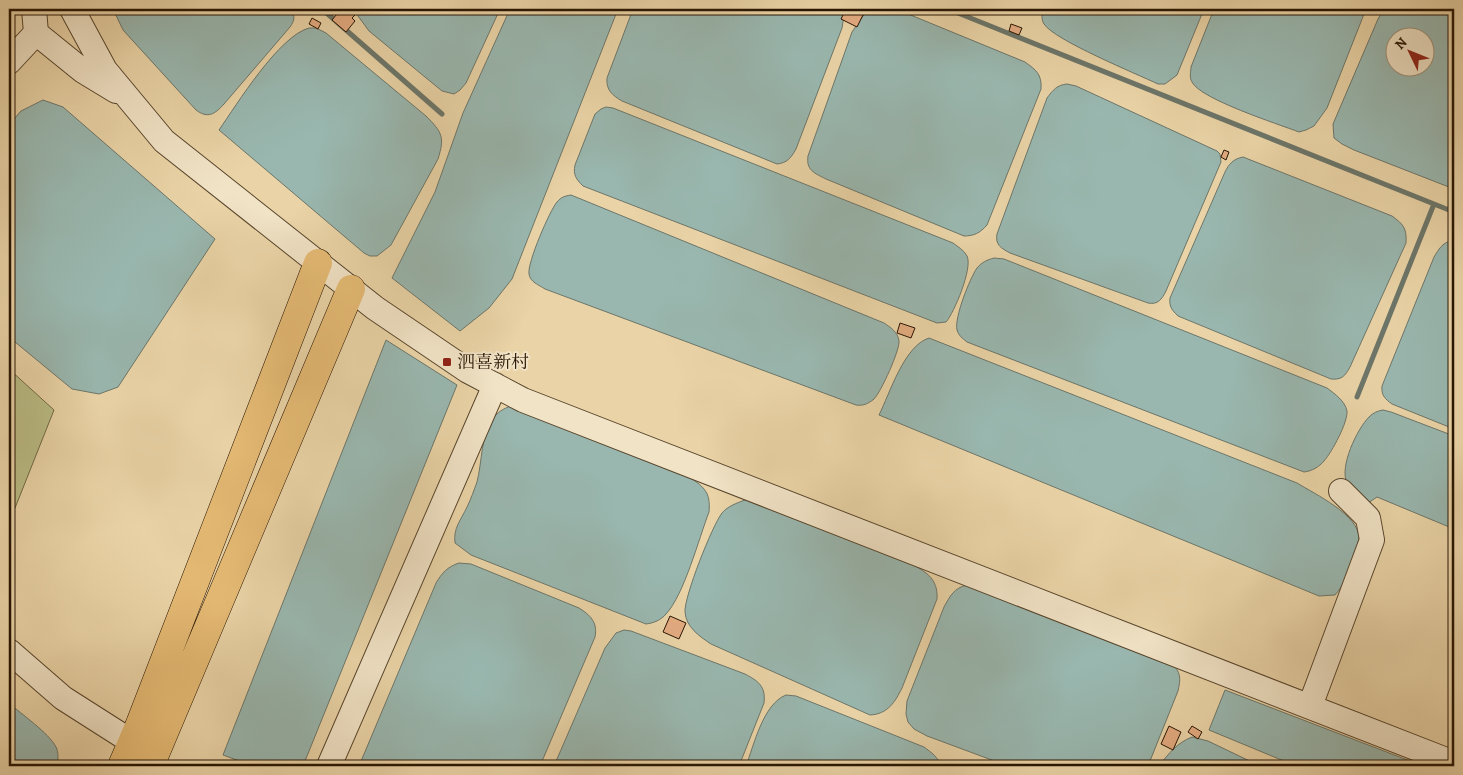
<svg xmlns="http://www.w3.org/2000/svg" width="1463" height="775" viewBox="0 0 1463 775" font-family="Alegreya,'Noto Serif SC',serif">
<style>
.green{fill:#babc85;stroke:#716844}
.water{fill:#99b7af;stroke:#6c766a;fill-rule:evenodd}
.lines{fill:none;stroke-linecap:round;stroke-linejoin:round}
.stream{stroke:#6c766a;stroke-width:5}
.building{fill:#e4ab81;stroke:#281503}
.minor-casing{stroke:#58452c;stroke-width:26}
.major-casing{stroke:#281503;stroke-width:29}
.minor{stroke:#f1e3c6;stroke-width:24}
.major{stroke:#e5ba74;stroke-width:28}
.poi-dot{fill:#8f2418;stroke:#f1e3c6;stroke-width:2}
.labels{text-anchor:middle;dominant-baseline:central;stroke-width:4;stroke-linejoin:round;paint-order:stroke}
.poi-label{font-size:18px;fill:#281503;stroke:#f1e3c6;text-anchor:start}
</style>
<rect width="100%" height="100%" fill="#ead4a7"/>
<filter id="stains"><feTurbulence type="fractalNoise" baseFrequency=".004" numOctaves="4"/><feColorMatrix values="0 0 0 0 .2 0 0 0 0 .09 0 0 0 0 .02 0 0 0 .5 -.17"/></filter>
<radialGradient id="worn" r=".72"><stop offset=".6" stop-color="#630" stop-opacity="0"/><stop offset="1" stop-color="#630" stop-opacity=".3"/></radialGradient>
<path class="green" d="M9 369 54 410 15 508 9 515Z"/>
<path class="water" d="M113 9H291C295 16 295 20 290 27L224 104C215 114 208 119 196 110L123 30Z
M357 9H500L466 83 460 90 454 94 442 91 369 31 358 16Z
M510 9H618L512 279 489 308 460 331 392 278 435 192 463 113Z
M633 9H845L842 28 796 149C791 158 787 163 777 164L622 101C612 95 606 90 607 78Z
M871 9H896L1025 62C1036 70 1042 74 1041 89L987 225C980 233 974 236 964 236L826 179C814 173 806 170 808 156L852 32 865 13Z
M1043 9H1204L1177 75 1165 84H1158C1137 74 1054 40 1044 24 1041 19 1042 14 1043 9Z
M1214 9H1366L1327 108 1314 126 1306 130 1299 132C1278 124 1200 99 1192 82 1189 77 1191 72 1191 67Z
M1384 9H1454V189L1354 150 1342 144 1334 138 1333 124 1378 19ZM1396 38H1426V68H1396Z
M309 28H316L326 33 426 116C442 132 445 137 438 159L391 245 377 256H370L364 253 219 130C237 104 279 36 309 28Z
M1067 84 1076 86 1217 151 1220 154 1221 162 1166 291C1162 299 1158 305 1148 303L1010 253C1001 248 995 245 997 234L1047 98C1053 90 1057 85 1067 84Z
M43 100 63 107 215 239 118 387 99 394 72 389 9 337V125L21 111Z
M606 107 613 108 953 243C958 247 964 250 967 256 973 268 954 313 946 322L937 323 583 186C576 179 573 175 575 165L595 114 601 109Z
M1243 157 1392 216C1403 224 1407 228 1406 243L1350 367C1345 376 1342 380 1331 379L1178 316C1172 310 1169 307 1170 298L1225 172C1229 164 1233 159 1243 157Z
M571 195 884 323C890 327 898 332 899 341 900 350 881 392 874 399 868 404 863 406 856 405L545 289C539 285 530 282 529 274 527 263 550 210 557 202 561 197 565 196 571 195Z
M1451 241H1454V429L1392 404C1385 399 1381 395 1382 386L1434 257C1439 249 1442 243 1451 241Z
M994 258 1004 259 1327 388C1335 394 1345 401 1347 411 1348 422 1332 452 1324 461 1319 467 1312 471 1304 472L967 342C962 338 959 336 957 330 954 318 970 278 977 268 982 262 987 260 994 258Z
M929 338 1297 483C1315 494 1359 515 1359 538 1358 545 1354 554 1352 561 1348 574 1344 585 1335 595L1319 596 879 415C890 393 904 346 929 338Z
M386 340 457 385 303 766H253L223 755Z
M516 405 686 475C703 486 711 491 709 512 699 538 684 595 666 614 661 620 654 623 646 624L471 555 455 543C453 528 461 520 467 507 471 499 474 490 477 482 482 463 481 434 493 418 500 410 506 407 516 405Z
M1383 410 1391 412 1454 436V529L1377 497 1365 505C1360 498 1351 491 1347 483 1339 467 1357 429 1369 417 1373 413 1377 411 1383 410Z
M745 500 758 503 915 566C930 574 938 582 937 599L902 688C895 702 888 714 870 715L711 644C699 636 686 627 685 612 684 597 712 526 722 513 728 506 737 503 745 500Z
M459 563 471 564 579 608C590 615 598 622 595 637L540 766H359L436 583C442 573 447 567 459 563Z
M967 585 1171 663C1181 672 1181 678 1178 691L1148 766H1008L927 736 914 729 908 722 906 714 907 701 944 607C950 596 954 588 967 585Z
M624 630 631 631 745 674C758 681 766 686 764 703L739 766H554L605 648 616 633Z
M1225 690 1423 766H1296L1209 730Z
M786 695 796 696 924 747C932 753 938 757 941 766H746C754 745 763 704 786 695Z
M9 703C21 714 49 733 56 747 59 753 58 760 57 766H9Z
M1192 737 1208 741 1260 766H1159C1169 753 1177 743 1192 737Z"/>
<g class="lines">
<path class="stream" d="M322 9 442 114
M948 9 1454 212
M1357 397 1434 204"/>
</g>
<path class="building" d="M341 9H348L355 15 352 18 355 21 346 32 332 20Z
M846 9H866L857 27 841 19Z
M312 18 321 23 318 29 309 24Z
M1011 24 1022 28 1019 35 1009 31Z
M1224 150 1229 152 1226 160 1221 157Z
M900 323 915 328 911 338 897 333Z
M670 616 686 623 679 639 663 632Z
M1169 726 1181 732 1173 750 1161 744Z
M1192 726 1202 732 1198 739 1188 732Z"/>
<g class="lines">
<defs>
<path id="minor" d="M34 9 36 33 83 71 116 91
M72 9 105 70 164 141 375 308 468 371 523 400 1454 763
M9 62 36 33
M9 651 63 698 132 742
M1310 706 1372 540 1368 518 1341 491
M329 766 495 385"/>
<path id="major" d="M122 766 140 724 318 263
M150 766 351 289"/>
</defs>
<use href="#minor" class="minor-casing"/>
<use href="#major" class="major-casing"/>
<use href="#minor" class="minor"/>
<use href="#major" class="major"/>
</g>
<rect class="poi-dot" x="442" y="357" width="10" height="10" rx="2.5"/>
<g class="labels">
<g class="poi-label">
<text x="457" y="362">泗喜新村</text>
</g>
</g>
<rect width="1463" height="775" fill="none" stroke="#ead4a7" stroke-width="30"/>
<rect x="10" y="10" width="1443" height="755" fill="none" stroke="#281503" stroke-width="2.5"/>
<rect x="15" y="15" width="1433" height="745" fill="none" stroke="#281503"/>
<g transform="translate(1410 52) rotate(313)"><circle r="24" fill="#f1e3c6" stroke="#a19178"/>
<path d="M0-4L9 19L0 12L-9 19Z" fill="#8f2418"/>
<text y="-8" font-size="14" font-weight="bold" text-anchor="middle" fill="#281503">N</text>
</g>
<rect width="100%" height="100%" filter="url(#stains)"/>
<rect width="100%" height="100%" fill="url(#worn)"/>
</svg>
